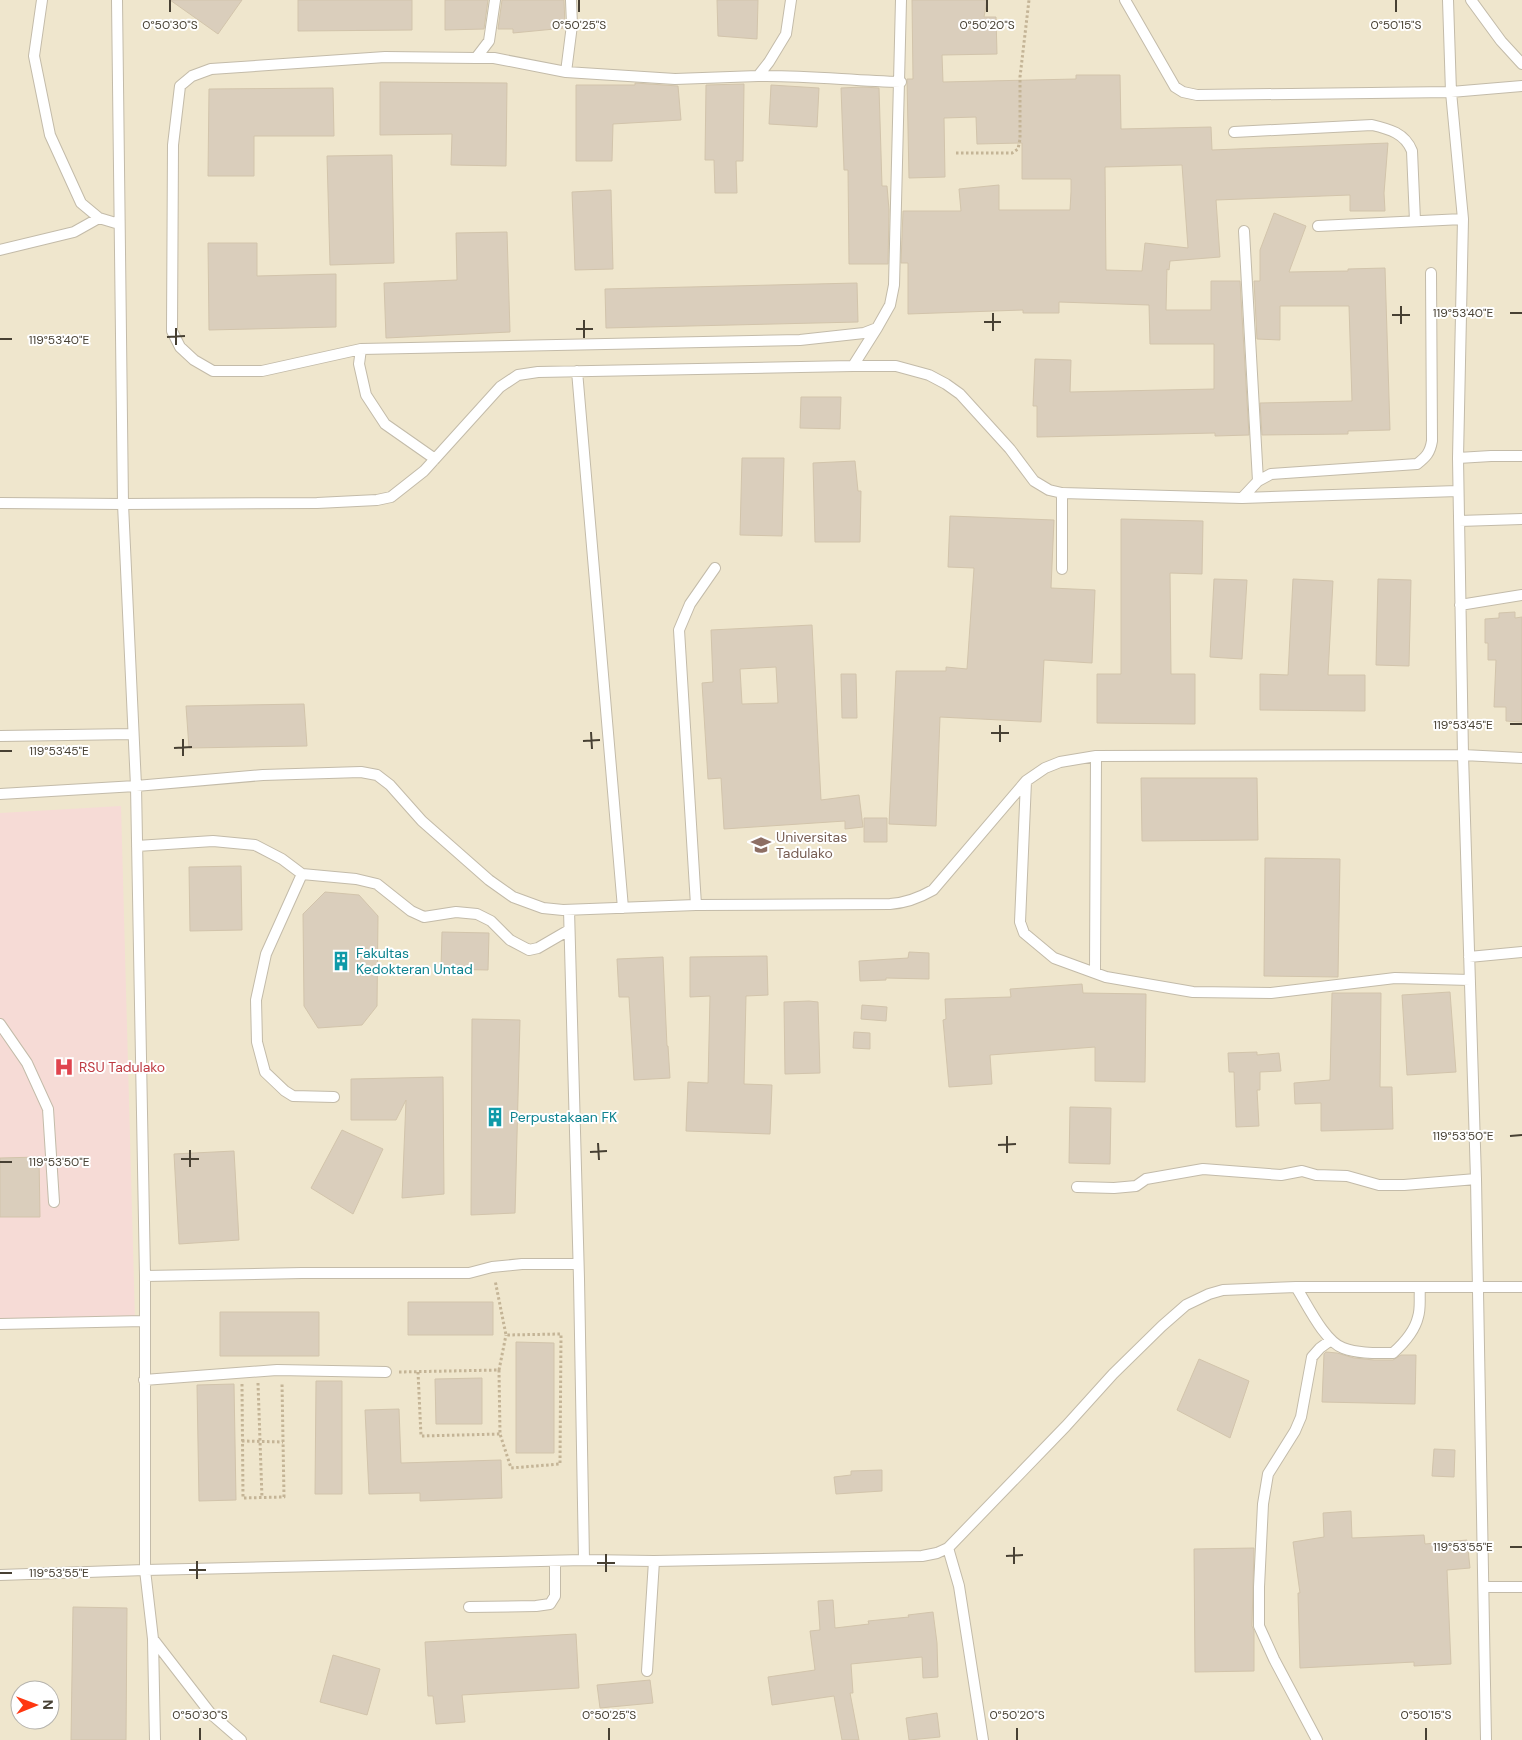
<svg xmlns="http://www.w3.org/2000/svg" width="1522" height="1740" viewBox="0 0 1522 1740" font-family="'DM Sans',sans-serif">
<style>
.education{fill:#efe6cd;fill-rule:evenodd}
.medical{fill:#f6dbd6}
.building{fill:#dacebc;stroke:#d2c4ab;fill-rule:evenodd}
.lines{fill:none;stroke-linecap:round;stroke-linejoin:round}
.service-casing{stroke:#c3bba9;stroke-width:12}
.path{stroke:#c4b496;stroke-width:3;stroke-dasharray:2.5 2.5;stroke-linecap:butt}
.service{stroke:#fff;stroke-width:10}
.ticks{fill:none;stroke:#474033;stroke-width:2}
.labels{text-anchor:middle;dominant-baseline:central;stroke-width:4;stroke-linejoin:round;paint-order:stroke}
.education-label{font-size:14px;fill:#785e54;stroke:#fff;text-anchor:start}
.culture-label{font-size:14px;fill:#0d838f;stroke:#fff;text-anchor:start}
.health-label{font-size:14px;fill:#be3a42;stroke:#fff;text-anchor:start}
.ticks-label{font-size:12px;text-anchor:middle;fill:#474033;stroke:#fff;stroke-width:4;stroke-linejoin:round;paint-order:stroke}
</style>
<rect width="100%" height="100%" fill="#f4efe4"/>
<path class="education" d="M0 0H1522V1740H0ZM20 1690H50V1720H20Z"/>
<path class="medical" d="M121 806 135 1321H0V813Z"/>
<path class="building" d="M170 0H242L218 34Z
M298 0H412V30L298 31Z
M445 0H488L484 29 445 30Z
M502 0H564L565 28 513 33V29H498Z
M717 0H758L757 39 718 36Z
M912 0H987L984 17H996L997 54 942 55 943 82 1076 79V75H1120L1121 129 1211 127 1212 150 1388 143 1384 193 1385 211H1350V195L1216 200 1220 257 1170 261 1169 270 1167 269 1166 310H1211V281H1240L1249 435 1215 436V433L1037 437V406H1033L1035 359 1071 360 1070 392 1214 389V344H1150L1149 305 1059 302V313H1023V310L908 314V263H901L903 211H961L959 189 999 185V210H1070L1071 192V179H1022V143L977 144 976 117 944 118 945 177 909 178 907 79H913ZM1182 165 1188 248 1145 243 1142 271 1106 270 1105 167Z
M380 82 507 83 506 166 451 165 452 134 380 135Z
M635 83 678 86 681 120 613 124 612 161H576V85H635Z
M744 84 743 161H736L737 193H715L714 160H705L706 85Z
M771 85 819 88 817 127 769 124Z
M863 87 879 88 882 186H887L889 210 888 264H849L848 170H844L841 88Z
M333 88 334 136H254V176H208L209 89Z
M392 155 394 263 330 265 327 156Z
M611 190 613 269 575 270 572 192Z
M1274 213 1306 226 1289 272 1348 271V269L1385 268 1390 430 1348 431V434L1262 435 1260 403 1352 401 1349 306H1280V340L1257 339 1254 281H1260V250Z
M507 232 510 332 386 338 384 283 457 280 456 233Z
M208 243H257V276L336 274V327L209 330Z
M857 283 858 322 606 328 605 289Z
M801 397H841L840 429 800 428Z
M742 458H784L782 536 740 535Z
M855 461 858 491H861L860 542H815L813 463Z
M950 516 1054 520 1051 588 1095 590 1092 663 1044 660 1041 722 940 717 936 826 889 824 896 671H946V667L967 669 974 568 948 567Z
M1121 519 1203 521 1202 574 1170 573 1171 674H1195V724L1097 723V674H1121Z
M1214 579 1247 580 1242 659 1210 657Z
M1293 579 1333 581 1328 675H1365V711L1260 710V674L1288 675Z
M1378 579 1411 580 1409 666 1376 665Z
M1515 612V618L1522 617V722L1506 721V707H1494L1496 660H1488V643H1485V619L1499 618V613Z
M812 625 821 800 859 795 863 827 845 829V821L724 829 721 778 708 779 702 683 713 682 711 630ZM776 667 778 703 742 704 740 669Z
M841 674H856L857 718H842Z
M304 704 307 746 189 748 186 706Z
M1141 778H1257L1258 840 1142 841Z
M864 818H887V842H864Z
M1265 858 1340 859 1338 977 1264 976Z
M241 866 242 930 190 931 189 867Z
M325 892 359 895 378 916 377 1006 362 1025 318 1028 304 1006 303 914Z
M442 932 489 933 488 970 441 969Z
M909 952 929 953V979L886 978V980L860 981 859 961 908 958Z
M767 956 768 995 746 996 744 1084 772 1085 770 1134 686 1131 688 1082 708 1083 710 996 690 997V957Z
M663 957 667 1046H668L670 1078 634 1080 629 997H619L617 959Z
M1082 984 1083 993 1146 994 1145 1082 1095 1081V1047L990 1055 992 1084 949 1087 943 1020 946 1019 945 999 1011 997 1010 989Z
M1450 992 1456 1072 1407 1075 1402 995Z
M1332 993H1381L1380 1087H1392L1393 1129 1321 1131V1103L1295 1104 1294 1083 1330 1080Z
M809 1001 818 1002 820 1073 785 1074 784 1002Z
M862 1005 887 1007 886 1021 861 1019Z
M472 1019 520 1020 515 1213 471 1215Z
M854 1032 870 1033V1049L853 1048Z
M1257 1052V1055L1279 1053 1281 1071 1260 1072V1090H1257L1259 1126 1236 1127 1234 1072H1229L1228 1053Z
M443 1077 444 1194 402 1198 406 1100 396 1120H351V1079Z
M1070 1107 1111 1108 1110 1164 1069 1163Z
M342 1130 383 1149 353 1214 311 1188Z
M234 1151 239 1240 179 1244 174 1154Z
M39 1157 40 1217H0V1158Z
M408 1302H493V1335H408Z
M220 1312H319V1356H220Z
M516 1342 554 1343V1453H516Z
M1326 1352 1337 1353 1354 1358 1374 1360H1393L1401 1355H1416L1415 1404 1322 1402 1324 1354Z
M1199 1359 1249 1381 1230 1438 1177 1410Z
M482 1378V1424H436L435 1379Z
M316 1381H342V1494H315Z
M234 1384 236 1500 199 1501 197 1385Z
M399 1409 401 1463 501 1460 502 1498 420 1501V1493L369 1494 365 1410Z
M1434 1449 1455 1450 1454 1477 1432 1476Z
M882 1470V1491L836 1494 834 1477 851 1475V1471Z
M1351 1511 1352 1538 1424 1535 1425 1544 1467 1540 1470 1568 1447 1570 1451 1664 1414 1666V1662L1300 1668 1298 1593H1300L1293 1542 1324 1537 1323 1513Z
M1254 1548 1252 1626 1254 1631V1671L1195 1672 1194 1549Z
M833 1600 835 1628 869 1624 868 1621 909 1617 908 1615 933 1612 937 1643 938 1677 923 1678 922 1657 851 1664 853 1693H850L859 1740H842L834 1696 772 1705 768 1677 815 1670 810 1631 820 1630 818 1601Z
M73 1607 127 1608 126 1740H71Z
M576 1634 579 1688 462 1695 465 1722 436 1724 433 1696H428L425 1642Z
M333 1655 380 1669 367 1715 320 1702Z
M650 1680 653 1703 600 1708 597 1685Z
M937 1713 940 1737 909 1740 906 1718Z"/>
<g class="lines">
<defs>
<path id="service" d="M42 0 34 56 50 135 81 203 99 218 119 224
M117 0 123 504 136 786 145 1276V1570L153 1639 155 1740
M791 0 786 34 769 62 758 76 675 79 566 72 494 58H476L385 57 211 69 192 76 180 86 173 145 172 331 180 347 194 360 213 371H262L361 349 800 340 864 333 877 328
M1125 0 1175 87 1183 92 1197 95 1451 92 1522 86
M1448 0 1451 92 1463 219 1458 458 1463 755 1476 1179 1486 1740
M1471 0 1501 41 1522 64
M476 58 489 41 495 0
M566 72 572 25 571 0
M758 76C806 75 853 81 901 82
M1234 132 1372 125C1389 129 1405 133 1412 151L1415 221
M1318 226 1463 219
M1244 231 1258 481
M0 250 74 232 99 218
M361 349 359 364 366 395 385 424 435 459
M853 366 877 328 890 305 894 285 901 0
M577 371 623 908
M1458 458 1491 456H1522
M1242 498 1258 481 1271 474 1417 464C1426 457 1430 453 1432 441L1431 273
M0 503 123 504 317 503 377 500 391 497 424 471 500 387 518 375 538 372 853 366H896L929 375 946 384 960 394 1010 449 1034 481 1049 490 1062 493 1242 498 1458 491
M1459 521 1522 519
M1062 569V493
M1460 605 1522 595
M0 736 133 734
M1026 781 1020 922 1024 933 1054 958 1106 977 1193 992 1271 993 1395 978 1470 980
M0 794 136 786 263 775 361 772 377 775 390 785 422 821 489 880 513 897 543 908 563 910 696 905 890 904C906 903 919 898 933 890L1026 781 1045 768 1060 762 1096 756 1463 755 1522 758
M137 846 213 841 255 845 282 859 302 874 356 879 377 884 411 911 424 917 456 912 477 914 491 921 510 940 529 950 538 948 569 930
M302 874 266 954 256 1000 257 1042 265 1072 285 1091 293 1096 334 1097
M696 905 679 630 690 604 715 568
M569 910 579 1279 584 1560
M1469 957 1522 952
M1095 972 1096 756
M0 1024 27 1063 48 1109 54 1202
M1077 1187 1114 1188 1136 1186 1146 1179 1203 1169 1281 1175 1302 1171 1316 1175 1347 1176 1379 1185H1404L1476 1179
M145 1276 302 1273H469L492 1267 522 1264H578
M1296 1287C1307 1304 1324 1341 1343 1348 1359 1354 1377 1353 1393 1353 1403 1344 1415 1330 1418 1317 1421 1308 1419 1297 1420 1288
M0 1324 144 1321
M144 1380 277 1370 386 1372
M948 1548 959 1586 983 1740
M0 1575 145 1570 584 1560 654 1561 922 1556 937 1553 948 1548 1066 1426 1113 1374 1162 1326 1186 1305 1209 1294 1223 1290 1296 1287H1522
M1484 1587H1522
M469 1607 536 1606 550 1604 555 1596V1561
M153 1639 211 1714 241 1740
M647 1671 654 1561
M1317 1740 1274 1659 1259 1626V1587L1263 1504 1268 1474 1295 1431 1301 1417 1312 1357 1320 1348 1331 1340"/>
</defs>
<use href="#service" class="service-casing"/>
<path class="path" d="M956 153H1012L1018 149 1020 139V77L1029 0
M499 1370 506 1335
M399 1372 499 1370 500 1434 511 1468 560 1464 561 1334 506 1335 495 1280
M418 1372 421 1436 500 1434
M258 1383 262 1498
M242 1384 243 1498 284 1497 282 1383
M242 1441 283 1442"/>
<use href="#service" class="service"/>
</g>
<path class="ticks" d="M170 0V12M579 0V12M987 0V12M1396 0V12M1401 306V324M993 313V331M1510 313H1522M1392 315H1410M584 320V338M984 322H1001M176 328V345M576 329H593M167 337 185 336M0 339H12M1510 724H1522M1000 725V742M591 732 592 749M991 733H1009M183 739V756M583 741 600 740M174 748 192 747M0 751H12M1007 1136V1153M1510 1136 1522 1135M598 1143 599 1160M998 1145 1016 1144M190 1150V1167M590 1152 607 1151M181 1159H199M0 1162H12M1014 1547V1564M1510 1547H1522M606 1554V1572M1006 1556 1023 1555M197 1561V1579M597 1563H615M189 1570H206M0 1573H12M200 1728V1740M609 1728V1740M1017 1728V1740M1426 1728V1740"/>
<defs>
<symbol id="university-bare" viewBox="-9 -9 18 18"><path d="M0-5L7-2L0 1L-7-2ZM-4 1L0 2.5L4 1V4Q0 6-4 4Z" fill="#8d6e63" stroke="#fff" stroke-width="2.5" paint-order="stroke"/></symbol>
<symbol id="building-bare" viewBox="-9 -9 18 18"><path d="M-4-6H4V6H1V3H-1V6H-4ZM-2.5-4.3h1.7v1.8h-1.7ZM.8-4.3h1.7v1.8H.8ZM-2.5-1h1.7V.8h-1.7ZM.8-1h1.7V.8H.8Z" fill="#0f9aa8" stroke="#fff" stroke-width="2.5" paint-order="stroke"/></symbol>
<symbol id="hospital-bare" viewBox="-9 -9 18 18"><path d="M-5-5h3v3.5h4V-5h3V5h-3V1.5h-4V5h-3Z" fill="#e0444e" stroke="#fff" stroke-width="2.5" paint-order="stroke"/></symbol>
</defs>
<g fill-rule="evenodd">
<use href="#university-bare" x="747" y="831" width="28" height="28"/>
<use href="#building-bare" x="327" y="947" width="28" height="28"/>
<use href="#hospital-bare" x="50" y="1053" width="28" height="28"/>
<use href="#building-bare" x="481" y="1103" width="28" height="28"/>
</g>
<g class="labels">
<g class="education-label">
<text x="776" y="837">Universitas<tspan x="776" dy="16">Tadulako</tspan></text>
</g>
<g class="culture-label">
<text x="356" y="953">Fakultas<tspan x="356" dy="16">Kedokteran Untad</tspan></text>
<text x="510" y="1117">Perpustakaan FK</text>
</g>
<g class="health-label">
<text x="79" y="1067">RSU Tadulako</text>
</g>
</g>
<g class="ticks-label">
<text x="170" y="29">0°50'30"S</text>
<text x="579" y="29">0°50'25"S</text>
<text x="987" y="29">0°50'20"S</text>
<text x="1396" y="29">0°50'15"S</text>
<text x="1463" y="317">119°53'40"E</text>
<text x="59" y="344">119°53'40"E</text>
<text x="1463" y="729">119°53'45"E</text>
<text x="59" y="755">119°53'45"E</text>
<text x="1463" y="1140">119°53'50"E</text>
<text x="59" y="1166">119°53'50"E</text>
<text x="1463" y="1551">119°53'55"E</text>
<text x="59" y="1577">119°53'55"E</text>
<text x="200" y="1719">0°50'30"S</text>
<text x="609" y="1719">0°50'25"S</text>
<text x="1017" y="1719">0°50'20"S</text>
<text x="1426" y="1719">0°50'15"S</text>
</g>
<g transform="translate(35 1705) rotate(89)"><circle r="24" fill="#ffffff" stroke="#b5b3ad"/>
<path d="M0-4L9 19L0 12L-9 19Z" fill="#ff3710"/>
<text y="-8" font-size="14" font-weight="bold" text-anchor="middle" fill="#474033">N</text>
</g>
</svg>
